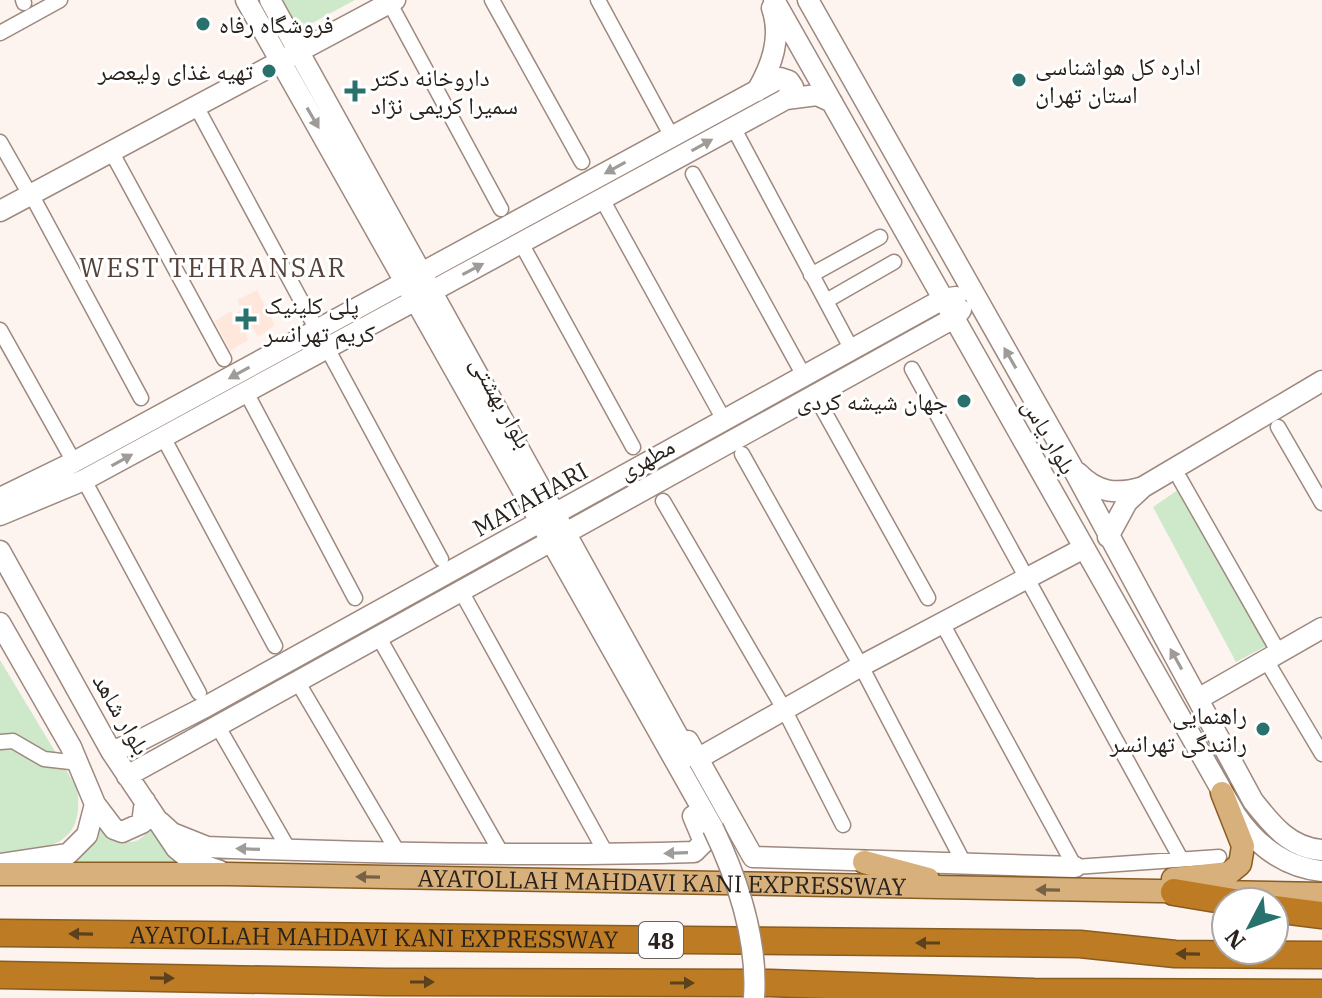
<svg xmlns="http://www.w3.org/2000/svg" width="1322" height="998" viewBox="0 0 1322 998" font-family="'IBM Plex Serif','Noto Naskh Arabic',serif">
<style>
.built{fill:#ffe8db}
.green{fill:#cee9c9}
.lines{fill:none;stroke-linecap:round;stroke-linejoin:round}
.street-casing{stroke:#9d897f;stroke-width:17}
.secondary-casing{stroke:#9d897f;stroke-width:23}
.primary-casing{stroke:#895c21;stroke-width:25}
.highway-casing{stroke:#895c21;stroke-width:29}
.street{stroke:#fff;stroke-width:14}
.secondary{stroke:#fff;stroke-width:20}
.primary{stroke:#d7b07b;stroke-width:22}
.highway{stroke:#bd7c23;stroke-width:26}
.secondary-bridge-casing{stroke:#9d897f;stroke-width:23;stroke-linecap:butt}
.secondary-bridge{stroke:#fff;stroke-width:20}
.oneway{fill:#9e9b99}
.oneway2{fill:#776147}
.oneway3{fill:#5c411e}
.poi-dot{fill:#28716c;stroke:#fff;stroke-width:3}
.labels{text-anchor:middle;dominant-baseline:central;stroke-width:6;stroke-linejoin:round;paint-order:stroke}
.shield{fill:#fff;stroke:#686460;stroke-width:2}
.shield-label{font-size:22px;font-weight:bold;fill:#28211c}
.poi-label{font-size:24px;fill:#28211c;stroke:#fff;text-anchor:start}
.street-label{font-size:24px;fill:#28211c;stroke:#fff}
.neighbourhood-label{font-size:26px;letter-spacing:2px;fill:#55433a;stroke:#fff}
</style>
<rect width="100%" height="100%" fill="#fdf4f0"/>
<path class="built" d="M257 290 275 325 258 337 254 329 246 333 248 340 230 351 215 321 231 311 233 315 241 310 237 300Z"/>
<path class="green" d="M283 0H355L299 30Z
M1178 490 1268 645 1236 662 1153 507Z
M0 660 77 788C86 848 46 848 0 854Z
M99 821C118 842 138 855 153 821L195 867 54 864Z"/>
<g class="lines">
<defs>
<path id="street" d="M23 0 24 3
M388 0 501 209
M492 0 582 162
M598 0 672 137
M0 33 60 0
M196 106 317 330
M733 127 852 350
M0 142 25 186
M111 151 224 359
M693 174 804 376
M31 194 141 398
M602 199 724 420
M521 243 633 447
M811 275 880 237
M826 301 894 262
M0 330 74 462
M327 348 441 559
M912 369 1181 859
M246 392 355 598
M815 395 928 598
M1278 427 1322 503
M163 437 275 646
M742 454 861 666 965 865
M1180 479 1279 653
M84 480 199 693
M663 501 784 709 843 825
M461 591 607 855
M942 623 1075 867 1219 857
M378 636 503 856
M1266 660 1322 754
M297 681 399 854
M217 725 289 850
M0 742 13 741 44 759 79 763"/>
<path id="secondary" d="M246 0 713 828
M270 0 689 756
M774 0 1235 814C1256 845 1284 867 1322 871
M808 0 1071 465 1253 801C1272 825 1290 848 1322 850
M757 91C772 65 782 37 772 8
M0 211 395 0
M1078 473C1097 493 1117 495 1143 487
M0 498 74 462 780 78 789 81 793 87 786 99
M0 515 84 480 786 99 817 95 832 102
M1108 537 1127 502 1143 487 1322 381
M0 551 111 751 176 848 193 862 220 871
M0 623 71 747 95 804 87 835 68 854 0 864
M1198 699 1322 628
M688 741 753 857 1075 867
M111 751 133 744 207 706 943 299 956 297
M699 758 861 666 1084 548
M127 776 954 318 961 310
M95 804 114 829 122 832 142 823 145 801
M160 822 172 833 207 847C369 853 532 857 694 852L704 842 693 816"/>
<g id="primary">
<path d="M864 862 928 879"/>
<path id="s1" d="M0 874H227L1322 894"/>
<path d="M1173 879 1229 873 1240 864 1243 846 1222 793"/>
</g>
<g id="highway">
<path d="M1174 892 1234 902"/>
<path d="M1274 909 1322 915"/>
<path id="s2" d="M0 933 1080 944 1175 954 1322 955"/>
<path d="M0 975 385 982 770 983 1034 992 1322 993"/>
</g>
</defs>
<use href="#street" class="street-casing"/>
<use href="#secondary" class="secondary-casing"/>
<use href="#primary" class="primary-casing"/>
<use href="#highway" class="highway-casing"/>
<use href="#street" class="street"/>
<use href="#secondary" class="secondary"/>
<use href="#primary" class="primary"/>
<use href="#highway" class="highway"/>
<defs>
<path id="secondary-bridge" d="M713 828C738 880 758 940 754 998"/>
</defs>
<use href="#secondary-bridge" class="secondary-bridge-casing"/>
<use href="#secondary-bridge" class="secondary-bridge"/>
</g>
<defs><path id="oneway-solid" d="M-6-.8H1V-3.2L6.5 0L1 3.2V.8H-6Z" transform="scale(2)"/></defs>
<g class="oneway">
<use href="#oneway-solid" transform="translate(313 118) rotate(60)"/>
<use href="#oneway-solid" transform="translate(702 145) rotate(-29)"/>
<use href="#oneway-solid" transform="translate(615 168) rotate(151)"/>
<use href="#oneway-solid" transform="translate(473 269) rotate(-28)"/>
<use href="#oneway-solid" transform="translate(1010 358) rotate(-120)"/>
<use href="#oneway-solid" transform="translate(239 373) rotate(151)"/>
<use href="#oneway-solid" transform="translate(122 460) rotate(-29)"/>
<use href="#oneway-solid" transform="translate(1176 659) rotate(-119)"/>
<use href="#oneway-solid" transform="translate(248 849) rotate(-178)"/>
<use href="#oneway-solid" transform="translate(676 853) rotate(178)"/>
</g>
<g class="oneway2">
<use href="#oneway-solid" transform="translate(368 877) rotate(-179)"/>
<use href="#oneway-solid" transform="translate(1048 890) rotate(-179)"/>
</g>
<g class="oneway3">
<use href="#oneway-solid" transform="translate(81 934) rotate(-179)"/>
<use href="#oneway-solid" transform="translate(928 943) rotate(-180)"/>
<use href="#oneway-solid" transform="translate(1188 954) rotate(-179)"/>
<use href="#oneway-solid" transform="translate(162 978) rotate(1)"/>
<use href="#oneway-solid" transform="translate(422 982)"/>
<use href="#oneway-solid" transform="translate(682 983)"/>
</g>
<g class="poi-dot">
<circle cx="203" cy="24" r="8"/>
<circle cx="269" cy="71" r="8"/>
<circle cx="1019" cy="80" r="8"/>
<path d="M351 79h8v8h8v8h-8v8h-8v-8h-8v-8h8z"/>
<path d="M242 307h8v8h8v8h-8v8h-8v-8h-8v-8h8z"/>
<circle cx="964" cy="401" r="8"/>
<circle cx="1263" cy="729" r="8"/>
</g>
<g class="labels">
<rect class="shield" x="639" y="922" width="44" height="36" rx="6"/>
<g class="shield-label">
<text x="661" y="940">48</text>
</g>
<g class="poi-label">
<text x="219" y="24">فروشگاه رفاه</text>
<text x="1035" y="66">اداره کل هواشناسی<tspan x="1035" dy="28">استان تهران</tspan></text>
<text x="253" y="71" text-anchor="end">تهیه غذای ولیعصر</text>
<text x="371" y="77">داروخانه دکتر<tspan x="371" dy="28">سمیرا کریمی نژاد</tspan></text>
<text x="264" y="305">پلی کلینیک<tspan x="264" dy="28">کریم تهرانسر</tspan></text>
<text x="948" y="401" text-anchor="end">جهان شیشه کردی</text>
<text x="1247" y="715" text-anchor="end">راهنمایی<tspan x="1247" dy="28">رانندگی تهرانسر</tspan></text>
</g>
<g class="street-label">
<text transform="translate(502 402) rotate(61)">بلوار بهشتی</text>
<text transform="translate(1050 436) rotate(60)">بلوار یاس</text>
<text transform="translate(646 458) rotate(-29)">مطهری</text>
<text transform="translate(530 499) rotate(-29)">MATAHARI</text>
<text transform="translate(122 714) rotate(60)">بلوار شاهد</text>
<text stroke="none"><textPath href="#s1" startOffset="662">AYATOLLAH MAHDAVI KANI EXPRESSWAY</textPath></text>
<text stroke="none"><textPath href="#s2" startOffset="374">AYATOLLAH MAHDAVI KANI EXPRESSWAY</textPath></text>
</g>
<g class="neighbourhood-label">
<text x="213" y="267">WEST TEHRANSAR</text>
</g>
</g>
<g transform="translate(1250 926) rotate(229)"><circle r="38" fill="#ffffff" stroke="#a9a6a4" stroke-width="2"/>
<path d="M0-6L14 30L0 20L-14 30Z" fill="#28716c"/>
<text y="-12" font-size="22" font-weight="bold" text-anchor="middle" fill="#28211c">N</text>
</g>
</svg>
